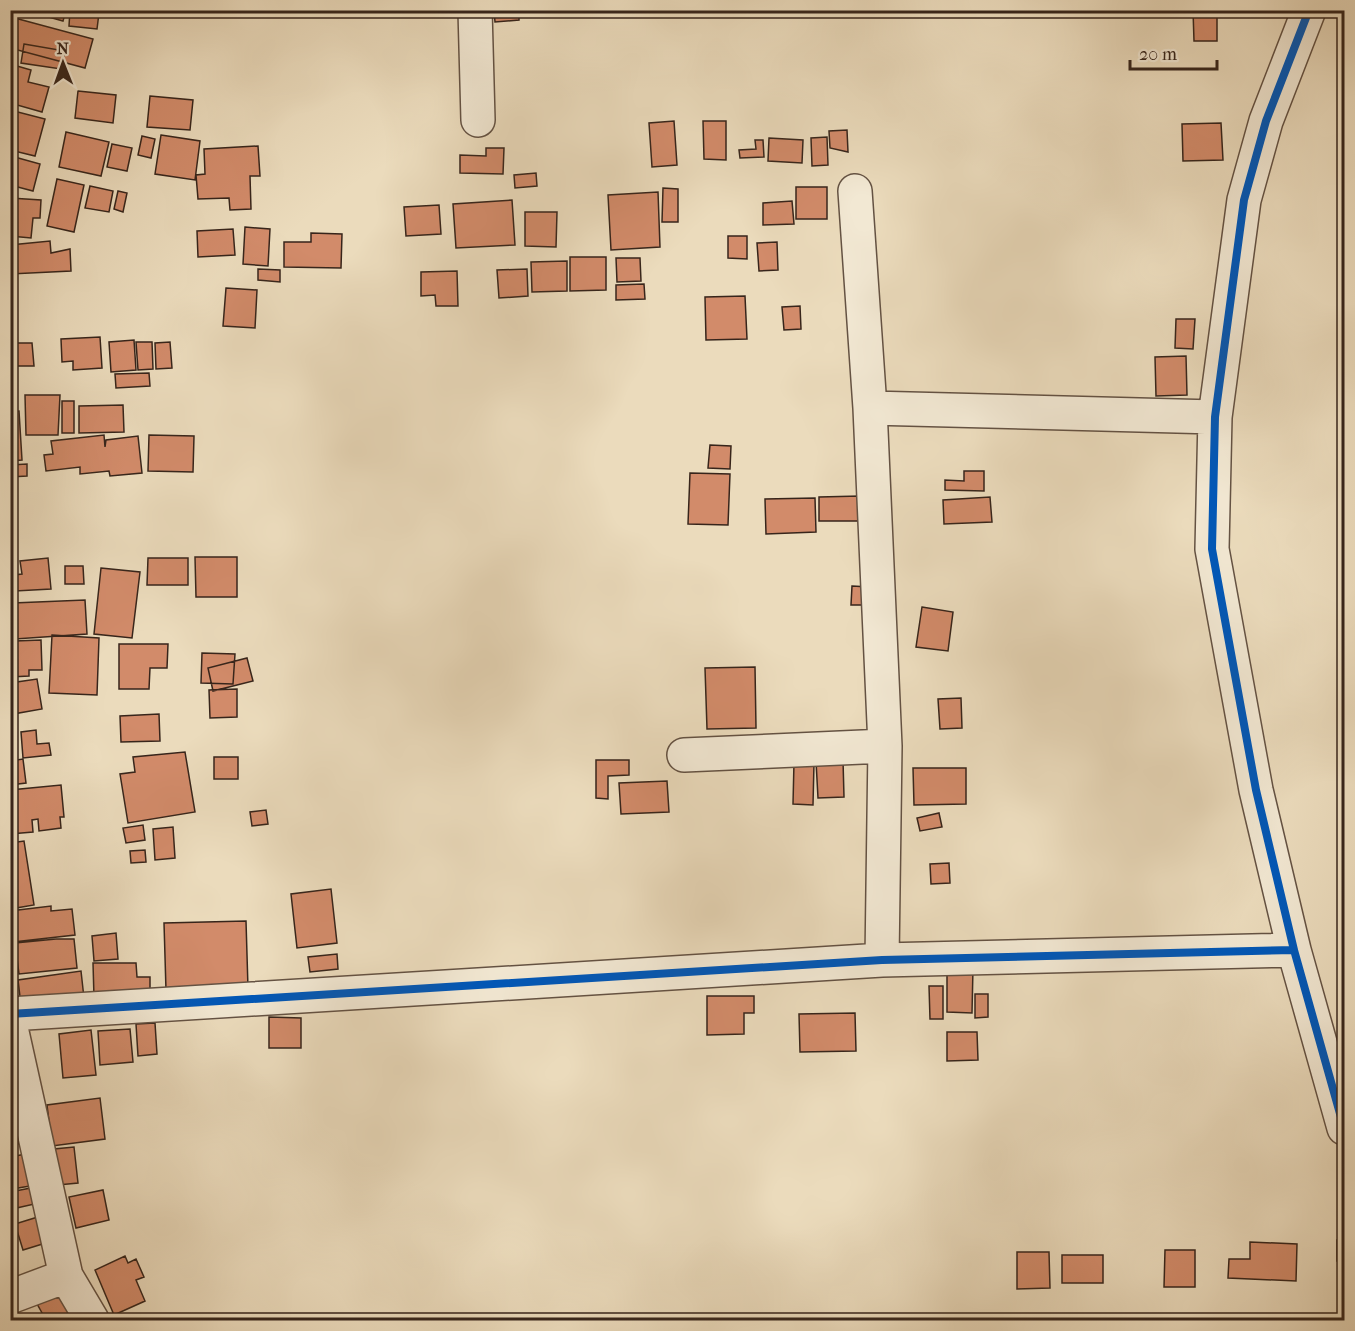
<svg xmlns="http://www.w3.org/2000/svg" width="1355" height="1331" viewBox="0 0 1355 1331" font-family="'IM FELL French Canon',serif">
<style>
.building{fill:#d28b6a;stroke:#37251b;stroke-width:1.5}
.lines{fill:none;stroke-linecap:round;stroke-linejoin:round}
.minor-casing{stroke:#645243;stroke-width:36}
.minor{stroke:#f2e8d3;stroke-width:33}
.cycleway-casing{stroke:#f2e8d3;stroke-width:11}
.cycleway{stroke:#0057b8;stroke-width:8}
</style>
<rect width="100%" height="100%" fill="#ebdbbc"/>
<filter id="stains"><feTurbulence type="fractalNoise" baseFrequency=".00333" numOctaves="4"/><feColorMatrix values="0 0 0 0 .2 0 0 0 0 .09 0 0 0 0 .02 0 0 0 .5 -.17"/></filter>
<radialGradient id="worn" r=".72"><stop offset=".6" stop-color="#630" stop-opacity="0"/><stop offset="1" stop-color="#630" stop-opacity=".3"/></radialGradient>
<path class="building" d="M24 10H66L63 21Z
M70 10 99 13 97 29 69 26Z
M494 10H519V20L495 22Z
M1193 10H1217V41H1194Z
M11 17 93 39 85 68 10 48Z
M24 44 65 51 61 69 21 63Z
M10 64 31 70 28 82 49 87 42 112 10 103Z
M78 91 116 95 113 123 75 118Z
M150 96 193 100 190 130 147 127Z
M10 110 45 119 35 156 10 150Z
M674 121 677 165 652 167 649 123Z
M703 121H726V160L704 159Z
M1221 123 1223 160 1183 161 1182 124Z
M847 130 848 152 830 148 829 131Z
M66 132 109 142 101 176 59 167Z
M161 135 200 141 195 180 155 174Z
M142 136 155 139 151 158 138 155Z
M827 137 828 165 812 166 811 138Z
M769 138 803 140 802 163 768 161Z
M755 140H763L764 157 740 158 739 150 756 149Z
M112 144 132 148 127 171 107 167Z
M258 146 260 176H250L251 209 230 210 229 198 198 199 196 175 205 174 204 149Z
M486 148H504L503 174 460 173V155L486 156Z
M11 156 40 164 33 191 10 185Z
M536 173 537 186 515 188 514 175Z
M57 179 84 185 74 232 47 226Z
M90 186 113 191 109 212 85 208Z
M796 187H827V219H796Z
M663 188 678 189V222H662Z
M118 191 127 193 123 212 114 209Z
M658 192 660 247 611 250 608 195Z
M10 198 41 200 40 218H33L31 238 10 236Z
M512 200 515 245 456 248 453 204Z
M792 201 794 224 763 225V203Z
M439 205 441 234 406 236 404 207Z
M525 212H557L556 247 525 246Z
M245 227 270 229 268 266 243 264Z
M233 229 235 255 198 257 197 231Z
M311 233 342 234 341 268 284 267V242H311Z
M728 236H747V259L728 258Z
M50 241 51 253 70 249 71 271 10 274V245Z
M777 242 778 270 759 271 757 243Z
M570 257H606V290L570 291Z
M616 258H640L641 281 617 282Z
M567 261V291L532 292 531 262Z
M258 269 280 270V282L258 280Z
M527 269 528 296 499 298 497 270Z
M457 271 458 306H436L435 295 421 296V272Z
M644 284 645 299 616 300V285Z
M226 288 257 290 255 328 223 326Z
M745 296 747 339 706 340 705 297Z
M800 306 801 329 784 330 782 307Z
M1176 319H1195L1193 349 1175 348Z
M100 337 102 368 73 370V361L62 362 61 339Z
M134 340 136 370 111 372 109 342Z
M136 342H152L153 369 138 370Z
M170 342 172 368 156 369 155 343Z
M10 343H32L34 366H15L16 382H10Z
M1186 356 1187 395 1156 396 1155 357Z
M149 373 150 386 116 388 115 374Z
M25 395H60L58 435H26Z
M62 401H74V433H62Z
M123 405 124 432 79 433V406Z
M19 411 22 460 10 461V412Z
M104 435 105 447 106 440 138 436 142 473 110 476 109 471 80 474V467L46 471 44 455 53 454 51 441Z
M149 435 194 436 193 472 148 471Z
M710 445 731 446 730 469 708 468Z
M27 464V476L10 477V465Z
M964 471H984V491L945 490V480L964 481Z
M690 473 730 474 728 525 688 524Z
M860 496V521H819V497Z
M990 497 992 522 944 524 943 500Z
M815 498 816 532 766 534 765 499Z
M195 557H237V597H196Z
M48 558 51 589 15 591 14 575 22 574 20 561Z
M148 558H188V585H147Z
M65 566H83L84 584H65Z
M101 568 140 572 132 638 94 634Z
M852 586 869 587 868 605H851Z
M85 600 87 634 15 639 13 603Z
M922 607 953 612 948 651 916 647Z
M52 635 99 638 97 695 49 693Z
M41 640 42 670H29V676L10 677V651L15 650V641Z
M119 644H168L167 668H150L149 689H119Z
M202 653 235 654 233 684 201 683Z
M247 658 253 681 213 691 208 668Z
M755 667 756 728 707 729 705 668Z
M37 679 42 709 13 714 10 683Z
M237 689V717L210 718 209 690Z
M961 698 962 728 940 729 938 699Z
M159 714 160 741 121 742 120 716Z
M36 730 37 744 49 743 51 755 23 758 21 732Z
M185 752 195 812 128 823 120 774 135 772 133 757Z
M214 757H238V779H214Z
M23 759 26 783 10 785V761Z
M596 760H629V775L608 776V799L596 798Z
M843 760 844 797 818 798 816 761Z
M794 762 814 763 813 805 793 804Z
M913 768H966V804L914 805Z
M667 781 669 812 621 814 619 783Z
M61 785 64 817H60L61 828 39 831 38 819 32 820 33 832 10 834V790Z
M266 810 268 824 252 826 250 812Z
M939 813 942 827 920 831 917 818Z
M143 825 145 840 126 843 123 828Z
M173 827 175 858 155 860 153 829Z
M24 841 34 905 10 909V843Z
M145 850 146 862 131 863 130 851Z
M949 863 950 883 931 884 930 864Z
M331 889 337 943 297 948 291 894Z
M51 906V911L72 909 75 935 13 942 10 911Z
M246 921 248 988 166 990 164 923Z
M116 933 118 959 94 961 92 936Z
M56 939H74L77 968 19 974 15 943Z
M337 954 338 969 310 972 308 957Z
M93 963H136L137 977H150V996L94 997Z
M947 968H973L972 1013 947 1012Z
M81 971 84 998 21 1005 18 980Z
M929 986H943V1019H930Z
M975 994H988V1017L975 1018Z
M707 996H754V1013H744V1034L707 1035Z
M855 1013 856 1051 800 1052 799 1014Z
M269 1017 301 1018V1048H269Z
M155 1023 157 1054 138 1056 136 1024Z
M130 1029 133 1062 100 1065 98 1031Z
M91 1030 96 1075 63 1078 59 1034Z
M947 1032H977L978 1060 947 1061Z
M100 1098 105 1139 52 1146 47 1105Z
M10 1100 25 1143 10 1145Z
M74 1147 78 1183 58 1185 54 1149Z
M31 1153 36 1185 12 1189 10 1157Z
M36 1187 39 1203 12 1209 10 1192Z
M103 1190 109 1220 76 1228 69 1197Z
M41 1216 49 1242 23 1250 15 1224Z
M1337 1240H1344V1261H1337Z
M1250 1242 1297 1244 1296 1281 1228 1278 1229 1259H1250Z
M1165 1250H1195V1287H1164Z
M1017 1252H1049L1050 1288 1017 1289Z
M1062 1255H1103V1283H1062Z
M125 1256 128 1263 136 1259 144 1277 136 1280 145 1301 114 1315 95 1270Z
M60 1289 78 1320H46L36 1302Z"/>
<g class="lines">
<defs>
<path id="minor" d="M475 10 478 120
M855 191 870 408 885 746 882 960
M870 408 1215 417
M684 755 885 746
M1294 950 1256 790 1212 549 1215 417 1244 200 1266 121 1309 10
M10 1014 882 960 1294 950 1344 1128
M10 1023 66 1276 92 1320
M10 1297 66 1276"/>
</defs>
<use href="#minor" class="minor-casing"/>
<use href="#minor" class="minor"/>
<defs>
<path id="cycleway" d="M1294 950 1256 790 1212 549 1215 417 1244 200 1266 121 1309 10
M10 1014 882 960 1294 950 1344 1128"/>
</defs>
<use href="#cycleway" class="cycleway-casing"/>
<use href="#cycleway" class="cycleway"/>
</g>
<rect width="1355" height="1331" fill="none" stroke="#ebdbbc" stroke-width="36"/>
<rect x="12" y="12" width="1331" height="1307" fill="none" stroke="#37251b" stroke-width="3"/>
<rect x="18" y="18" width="1319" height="1295" fill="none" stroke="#37251b" stroke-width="1.5"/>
<g transform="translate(63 63) rotate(359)" stroke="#f2e8d3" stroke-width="4.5" paint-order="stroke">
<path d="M0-4.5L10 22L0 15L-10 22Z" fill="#37251b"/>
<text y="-9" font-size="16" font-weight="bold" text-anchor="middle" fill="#37251b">N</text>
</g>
<path d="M1130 60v9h87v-9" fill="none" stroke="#37251b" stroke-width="3"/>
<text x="1139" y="60" font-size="18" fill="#37251b" stroke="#f2e8d3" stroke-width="4.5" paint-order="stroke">20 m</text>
<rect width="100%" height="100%" filter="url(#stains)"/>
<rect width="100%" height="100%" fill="url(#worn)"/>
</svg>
